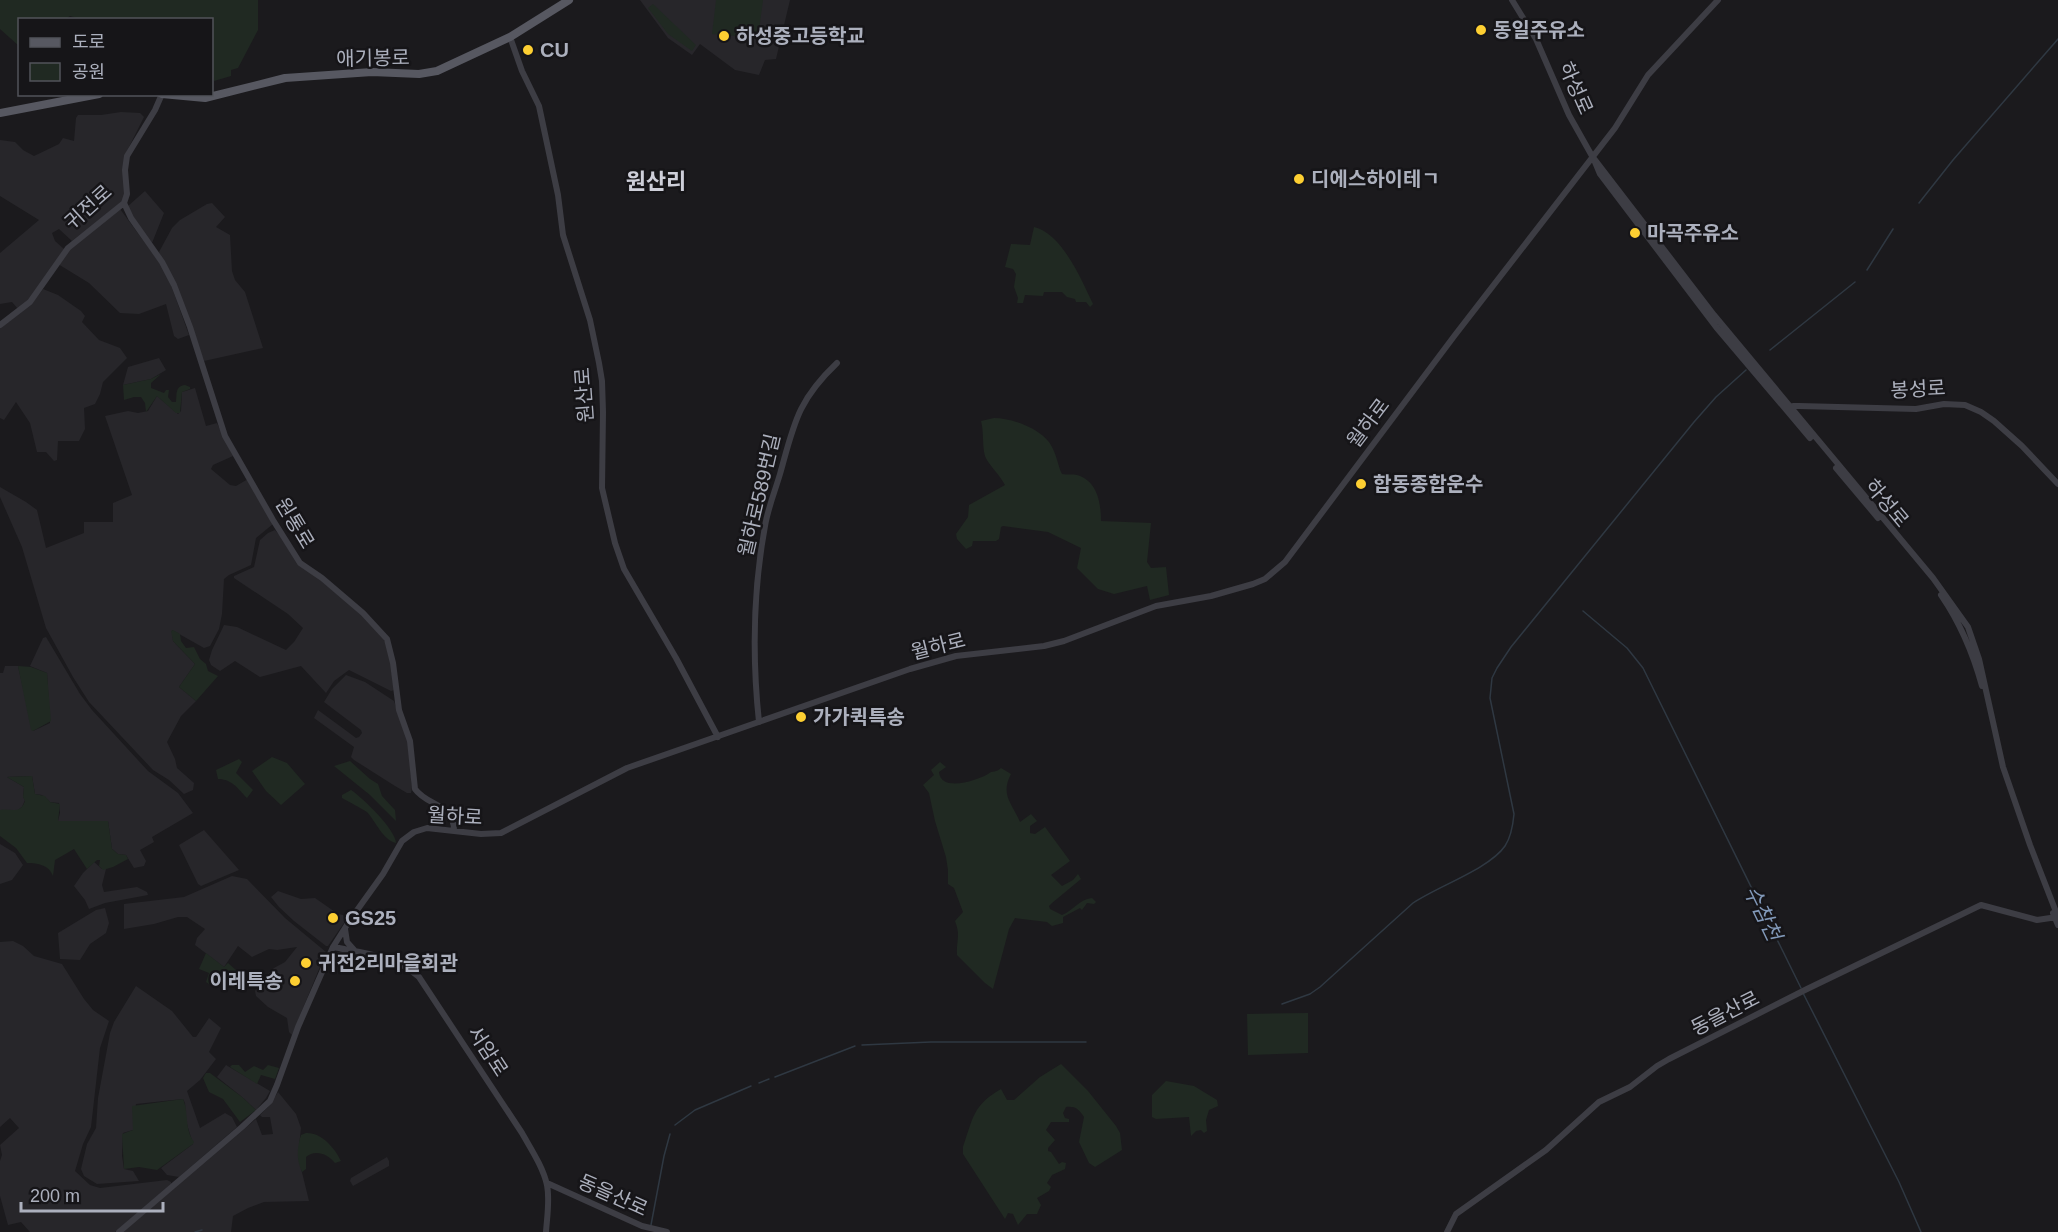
<svg xmlns="http://www.w3.org/2000/svg" width="2058" height="1232" viewBox="0 0 2058 1232" font-family="Arial,'Noto Sans KR',sans-serif">
<style>
.built{fill:#27262a}
.green{fill:#202922}
.lines{fill:none;stroke-linecap:round;stroke-linejoin:round}
.stream{stroke:#2f3842;stroke-width:1.5}
.minor{stroke:#3d3d44;stroke-width:6}
.major{stroke:#575861;stroke-width:8}
.poi-dot{fill:#fdcf32;stroke:#161518;stroke-width:2}
.labels{text-anchor:middle;dominant-baseline:central;stroke-width:5;stroke-linejoin:round;paint-order:stroke}
.poi-label{font-size:20px;font-weight:bold;fill:#acb0bd;stroke:#161518;text-anchor:start}
.street-label{font-size:20px;fill:#acb0bd;stroke:#161518}
.water-label{font-size:21px;font-style:italic;fill:#8299b9;stroke:#161518}
.quarter-label{font-size:22px;font-weight:bold;fill:#cecfd9;stroke:#161518}
</style>
<rect width="100%" height="100%" fill="#1b1a1d"/>
<path class="built" d="M640 0H790L776 59 765 60 759 75 735 70 700 44 692 55 668 38Z
M121 112 140 113 144 117 126 153 125 194 122 202 72 241 59 229 52 233 55 241 64 249 33 298 18 309 12 302 0 304V253L39 220 0 196V140L15 142 23 150 34 156 59 144 63 138 74 141 76 118 78 115H101Z
M145 191 164 213 152 243 133 219 128 206Z
M212 203 225 217 216 227 230 235 232 271 235 280 245 292 263 348 204 361 159 252 172 228 180 220 207 204Z
M120 209 166 271 189 335 178 339 174 336 166 304 139 314 120 313 89 283 58 264 64 254Z
M43 289 58 295 81 311 85 316 82 322 99 340 120 348 127 358 103 382 100 394 95 404 84 408 85 429 79 441H58L57 460 54 461 46 452H37L30 423 16 402 4 420 0 418V328L31 305Z
M159 358 166 370 151 379 123 385 128 367Z
M195 388 206 426 217 423 233 456 213 465 211 469 230 485 236 486 248 479 273 524 256 538 251 565 229 575 224 579 222 614 219 629 210 646 204 648 172 630 173 641 195 664 179 687 196 701 181 716 167 742 175 759 177 768 194 783 193 790 184 794 169 780 153 770 89 702 73 677 46 628 22 547 0 497V487L26 502 37 510 46 548 84 533V522H113V503L132 495 105 416 128 411 138 413 148 411 157 396 178 414 181 411 182 392Z
M275 530 314 575 371 622 382 635 389 651 394 690 391 691 349 670 334 681 326 693 301 666 260 677 235 661 220 671 211 665 209 660 212 650 224 625 237 627 286 650 294 642 303 628 288 614 234 578V576L254 567 260 540 268 533Z
M46 637 80 694 92 710 148 771 178 793 193 813 152 837 154 842 140 850 146 861 144 866 134 868 126 855 118 854 112 849 108 821H58L60 813 59 803 50 802 42 795 35 794 32 776 7 777 24 787 23 797 25 800 22 807 18 810H0V673H3L5 666H18L33 731 50 723 47 673 30 666 43 638Z
M346 675 365 682 394 701 408 741 412 788 411 793H407L395 786 354 760 351 757 354 747 314 718 318 710 348 732 356 738 359 737 362 733 361 730 324 702 332 689Z
M204 830 239 870 201 886 198 884 179 845Z
M0 844 15 853 23 865 12 880 0 884Z
M94 862 102 869H106L102 885 104 892 137 887 147 892 148 895 105 903 89 909 85 900 74 886 83 873Z
M232 876 247 879 285 918 326 952 292 1035 289 1032 287 1018 268 1007 256 996 255 991 262 979 274 968 285 962 297 947 277 950 269 949 252 957 238 946 224 967 195 945 197 938 205 929 187 917H178L154 924 124 929V904L184 897Z
M278 891 301 899 315 898 338 914 343 915 346 920 328 946H326L294 921 279 907 271 897Z
M105 908 109 923 106 933 90 944 80 960 60 959 58 933 96 910Z
M13 941 23 946 34 956 62 964 84 999 93 1010 109 1021 100 1048 91 1127 83 1144 75 1171 90 1185 100 1188 167 1180 171 1182V1184L115 1232H30L21 1222 8 1225 0 1196V1161L2 1155 0 1145 19 1128 10 1118 0 1127V942Z
M136 986 172 1011 193 1037H196L209 1018 221 1028 209 1052 216 1059 200 1080 187 1091 200 1128 225 1113 232 1117 237 1127 179 1177 167 1175 161 1168 193 1144 186 1121 185 1103 183 1099 136 1104 133 1130 123 1133 122 1156 124 1169 133 1171 139 1181 97 1184 84 1176 81 1169 87 1144 96 1128 98 1098 110 1033 114 1022Z
M226 1065 270 1091 266 1098 256 1110 242 1097 217 1077Z
M278 1092 296 1114 301 1128 298 1156 309 1201 264 1202 248 1208 233 1216 231 1232H123L256 1119 262 1135 273 1134 270 1117H262L260 1115 271 1104Z
M387 1157 389 1161V1166L353 1186 350 1181 351 1178Z"/>
<path class="green" d="M0 0H258V30L238 68 231 70V76L214 81 212 73V20H83L70 16 66 19 20 20 19 46 0 29Z
M716 0H763L758 38 712 34Z
M653 4 696 45 692 51 668 34 648 8Z
M1034 227C1062 233 1082 281 1093 304L1090 307 1086 302H1076L1075 299 1067 297 1062 292H1044L1043 296 1025 295 1023 303H1017L1018 298 1014 287 1016 274 1013 269 1005 267 1011 244 1030 245Z
M161 374 151 383V388L164 393 166 390H169L168 397 172 402H176C177 394 175 386 185 385L190 387V389L182 392 180 413H176L157 396 146 412 145 403 141 397H134L124 400 123 385 151 379Z
M994 418C1013 418 1044 430 1052 447 1057 456 1058 466 1062 474 1067 475 1073 474 1077 475 1098 481 1101 504 1101 521L1151 523 1147 562 1151 568 1166 567 1169 595 1150 600 1147 586 1114 594 1098 589 1077 568 1081 548 1048 532 1003 526 1001 527 999 539 996 541H973L972 546 966 549 957 539 956 534 968 517 969 505 1005 485C1000 475 987 463 985 456 982 445 984 432 981 421Z
M173 630 180 634 181 641 186 648 194 647 200 659 206 664 208 671 218 676 196 701 179 687 195 664 173 641 171 631Z
M18 666 31 667 47 673 51 721 33 731 31 730Z
M272 757 287 763 305 784 281 805 266 791 252 771Z
M239 759 242 762 236 773 253 790 247 798C237 788 232 779 218 779L216 770Z
M350 761 370 779 378 784 382 796 395 810 396 821 370 795 334 766Z
M940 762 946 767 939 772C941 793 978 780 988 774 993 770 996 773 1001 768L1011 774C1000 795 1012 803 1020 822L1031 814 1037 821 1030 826V833L1035 834 1045 827 1070 861 1051 875 1062 886 1073 880 1078 874 1081 879 1052 903 1049 906 1050 909 1062 915C1074 910 1078 900 1092 898L1096 902 1094 904 1087 903 1082 910 1080 908 1063 917V923L1052 926 1047 922 1015 918 1009 929 993 989 985 983 957 955C956 941 961 936 955 921L963 912 954 888 948 884V870L946 857 935 821 929 793 923 785 934 775 931 770Z
M32 776 35 794 45 796 50 802 60 804 58 821H108L112 849 118 854 126 855 128 859 113 867 103 870 99 866 100 860H97L87 869 74 849 55 860 53 876C49 865 38 863 27 863L16 848 0 836V810C11 808 20 815 25 801L23 797 24 787 7 777Z
M351 790C362 797 396 830 396 843 383 840 376 822 367 812 366 811 346 800 342 798V795Z
M206 953 224 967 228 963 237 971 223 980 215 988 206 982 209 973 199 969Z
M1308 1013V1053L1248 1055 1247 1014Z
M1061 1064 1088 1091 1116 1126 1120 1133 1122 1150 1095 1167 1089 1163 1079 1142 1084 1117C1079 1109 1075 1106 1066 1107L1063 1113 1065 1118 1069 1119V1122H1051L1046 1130 1055 1140 1048 1148V1151L1051 1152 1059 1164 1062 1162 1066 1163 1065 1169 1052 1175 1047 1183 1051 1187 1049 1191 1037 1198 1041 1205 1037 1214H1027L1018 1225 1013 1214 1008 1213 1005 1219 963 1154V1147C973 1118 973 1105 1001 1089L1007 1100H1014L1040 1077Z
M232 1065H239L245 1072 254 1066 263 1070 268 1065 279 1068 275 1079 261 1075 257 1084 230 1067Z
M206 1073H210L242 1097 256 1110 240 1122 223 1099 209 1092 203 1078Z
M1166 1081 1194 1086 1217 1100 1218 1106 1209 1110 1206 1120 1207 1131 1204 1133 1201 1130 1196 1131 1191 1136 1189 1117 1156 1119 1152 1117V1095Z
M183 1099C189 1112 184 1128 194 1142L193 1144 157 1170 139 1167 124 1169 122 1134 133 1130 132 1106Z
M306 1133C321 1132 335 1148 341 1161L335 1163C328 1154 315 1149 306 1157V1169L302 1172C296 1159 297 1148 301 1135Z"/>
<g class="lines">
<path class="stream" d="M1919 203 1953 160 2058 39
M1867 270 1893 229
M1770 350 1855 282
M1583 611 1627 648 1643 668 1801 988
M1803 993 1899 1182 1921 1232
M1282 1004 1310 994 1320 987 1413 903C1438 886 1489 869 1505 846 1511 837 1513 825 1514 814L1490 698 1492 678 1497 668 1511 647 1694 422 1716 397 1746 370
M862 1045 931 1042H1086
M775 1077 855 1046
M759 1083 769 1079
M675 1125 695 1110 751 1086
M651 1225 664 1156 670 1134
M195 1232 202 1230"/>
<path class="minor" d="M1512 0 1536 39 1569 115 1592 156 1714 315 1933 578 1968 627 1979 659 2003 767 2030 845 2058 917
M510 37 522 71 539 106 558 195 563 235 590 320 599 363 602 381 603 412 602 488 615 543 624 569 676 658 718 737
M1595 162 1600 174 1716 327 1810 438
M124 203 131 218 162 262 174 285 190 327 225 436 273 520 300 563 322 578 363 613 387 639 393 663 399 710 410 741 415 789C427 806 454 804 454 830
M0 325 30 302 68 248 124 203 127 194 125 170 127 156 155 110 162 94
M1788 410 1793 406H1799L1916 409 1944 404 1965 405 1981 412 1994 421 2022 446 2058 484
M1836 468 1878 518
M1941 595C1961 624 1973 653 1982 686
M759 722C752 656 753 591 765 526 768 508 775 491 780 474 794 424 797 401 837 363
M2053 913 2058 925
M345 929 347 942 355 951
M333 947C364 953 394 955 419 977L522 1133C531 1149 543 1167 547 1185 550 1200 547 1217 546 1232
M326 963 336 956 352 952
M547 1183 642 1226 667 1232
M119 1232 242 1127 270 1101 277 1085 298 1027 333 947 350 920 383 874 402 841 414 832 427 828 481 834 501 833 627 768 910 669 956 656 1044 646 1064 641 1156 606 1211 596 1253 584 1265 579 1285 562 1455 335 1615 128 1648 75 1718 0
M1447 1232 1456 1214 1546 1150 1599 1102 1630 1087 1657 1066 1669 1059 1807 989 1981 905 2037 920 2057 917"/>
<path class="major" d="M162 94 205 98 285 78 372 72 419 74 437 71 510 37 569 0
M0 113 99 94"/>
</g>
<g class="poi-dot">
<circle cx="1481" cy="30" r="6"/>
<circle cx="724" cy="36" r="6"/>
<circle cx="528" cy="50" r="6"/>
<circle cx="1299" cy="179" r="6"/>
<circle cx="1635" cy="233" r="6"/>
<circle cx="1361" cy="484" r="6"/>
<circle cx="801" cy="717" r="6"/>
<circle cx="333" cy="918" r="6"/>
<circle cx="306" cy="963" r="6"/>
<circle cx="295" cy="981" r="6"/>
</g>
<g class="labels">
<g class="poi-label">
<text x="1493" y="30">동일주유소</text>
<text x="736" y="36">하성중고등학교</text>
<text x="540" y="50">CU</text>
<text x="1311" y="179">디에스하이테ㄱ</text>
<text x="1647" y="233">마곡주유소</text>
<text x="1373" y="484">합동종합운수</text>
<text x="813" y="717">가가퀵특송</text>
<text x="345" y="918">GS25</text>
<text x="318" y="963">귀전2리마을회관</text>
<text x="283" y="981" text-anchor="end">이레특송</text>
</g>
<g class="street-label">
<text transform="translate(373 58) rotate(-1)">애기봉로</text>
<text transform="translate(1576 88) rotate(66)">하성로</text>
<text transform="translate(88 207) rotate(-42)">귀전로</text>
<text transform="translate(1918 389) rotate(-3)">봉성로</text>
<text transform="translate(584 395) rotate(-94)">원산로</text>
<text transform="translate(1368 423) rotate(-53)">월하로</text>
<text transform="translate(759 495) rotate(-77)">월하로589번길</text>
<text transform="translate(1887 503) rotate(50)">하성로</text>
<text transform="translate(295 523) rotate(59)">원통로</text>
<text transform="translate(938 646) rotate(-14)">월하로</text>
<text transform="translate(455 816) rotate(3)">월하로</text>
<text transform="translate(1725 1013) rotate(-27)">동을산로</text>
<text transform="translate(488 1051) rotate(57)">서암로</text>
<text transform="translate(613 1195) rotate(24)">동을산로</text>
</g>
<g class="water-label">
<text transform="translate(1763 913) rotate(64)">수참천</text>
</g>
<g class="quarter-label">
<text x="656" y="181">원산리</text>
</g>
</g>
<rect x="18" y="18" width="195" height="78" fill="#161518" stroke="#52535a" stroke-width="1.5"/>
<rect x="30" y="38" width="30" height="9" fill="#575861" stroke="#52535a" stroke-width="1.5"/>
<text x="72" y="48" font-size="18" fill="#acb0bd">도로</text>
<rect x="30" y="63" width="30" height="18" fill="#202922" stroke="#52535a" stroke-width="1.5"/>
<text x="72" y="78" font-size="18" fill="#acb0bd">공원</text>
<path d="M21 1202v9h142v-9" fill="none" stroke="#acb0bd" stroke-width="3"/>
<text x="30" y="1202" font-size="18" fill="#acb0bd" stroke="#161518" stroke-width="4.5" paint-order="stroke">200 m</text>
</svg>
